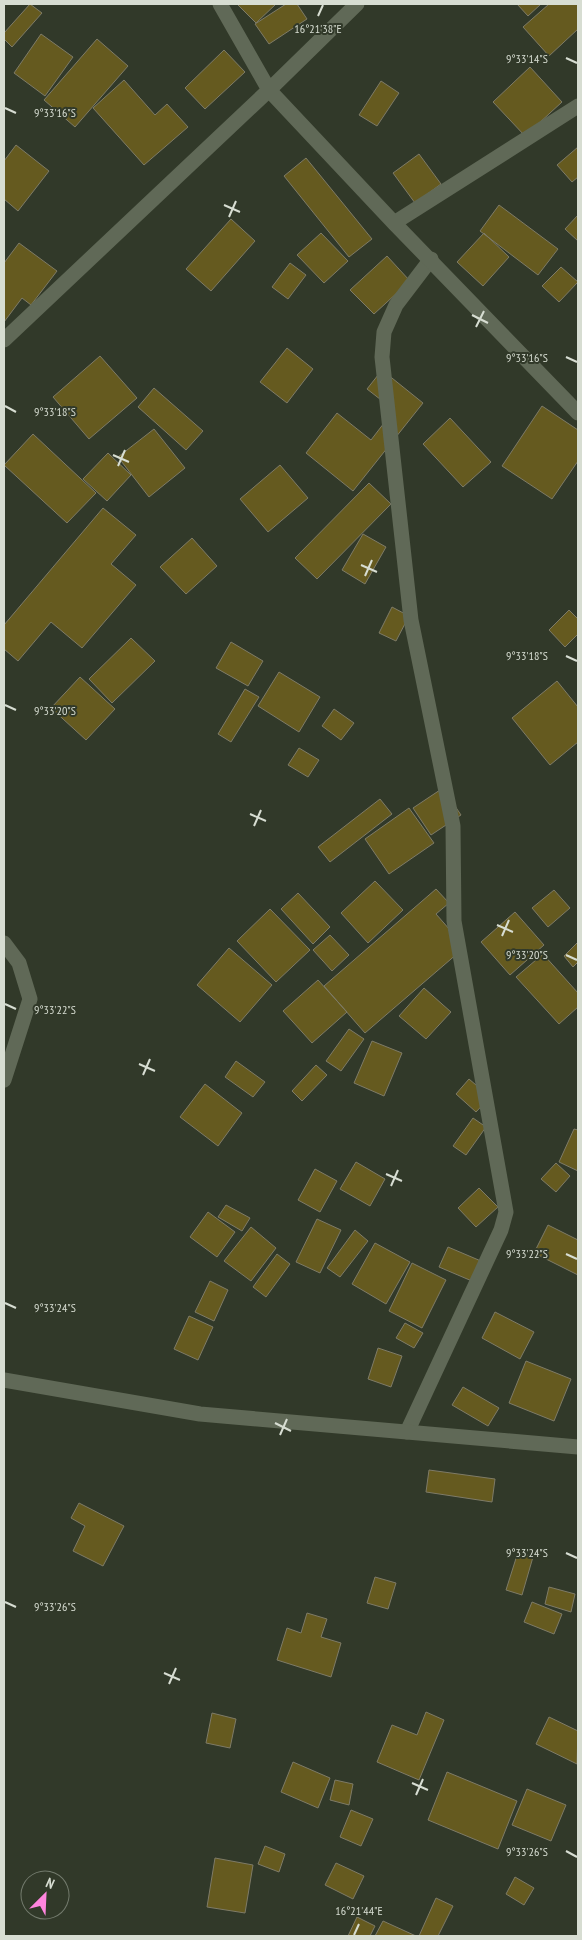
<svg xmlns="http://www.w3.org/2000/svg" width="582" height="1940" viewBox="0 0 582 1940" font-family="'PT Sans Narrow',sans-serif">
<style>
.building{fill:#655a1f;stroke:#7e7b67}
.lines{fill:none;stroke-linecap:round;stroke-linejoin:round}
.lane{stroke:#606957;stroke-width:15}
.street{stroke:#606957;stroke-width:15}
.ticks{fill:none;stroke:#d7ddd2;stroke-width:2}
.ticks-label{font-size:12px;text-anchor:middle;fill:#d7ddd2;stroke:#313929;stroke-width:4;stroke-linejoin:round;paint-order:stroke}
</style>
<rect width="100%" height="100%" fill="#313929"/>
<path class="building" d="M30 4 42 13 12 47 4 39V33Z
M237 4H276L256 23Z
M286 4H297L307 19 269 44 255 24Z
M517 4H541L528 16Z
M549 4H578V29L549 56 523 27Z
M41 34 73 57 45 96 14 73Z
M97 39 128 66 75 127 44 100Z
M224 50 245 72 205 109 185 88Z
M530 67 562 102 525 136 493 102Z
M124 80 155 115 167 104 188 127 144 165 93 108Z
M381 81 399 93 377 126 359 115Z
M16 145 49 171 18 211 4 199V161Z
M578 147V177L572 182 557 165Z
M419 154 441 184 415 203 393 173Z
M306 158 372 239 349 257 284 176Z
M499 205 558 249 538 275 480 231Z
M578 215V241L565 229Z
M231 219 255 241 211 291 186 269Z
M321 233 348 261 324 283 297 255Z
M484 233 509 257 483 286 457 262Z
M19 243 57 271 31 305 22 298 4 322V263Z
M387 256 410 281 374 314 350 290Z
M290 263 306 275 288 299 272 287Z
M561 267 578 282 559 302 542 286Z
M287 348 313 369 287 403 260 382Z
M100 356 137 398 89 439 53 397Z
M382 370 423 403 353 491 306 453 337 413 371 440 394 410 367 389Z
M154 388 203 431 186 450 138 407Z
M542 406 578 430V461L552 499 502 466Z
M450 418 491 462 463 487 423 444Z
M154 429 185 468 149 497 118 457Z
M33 434 96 493 67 523 4 465Z
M108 453 131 475 107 501 83 479Z
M280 465 308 498 268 532 240 499Z
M369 483 391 504 317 579 295 558Z
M103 508 136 535 111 564 136 585 82 648 51 622 18 661 4 649V625Z
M363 534 386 547 365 584 342 570Z
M192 538 217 566 186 594 160 567Z
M392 607 409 616 396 641 379 633Z
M569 610 578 619V634L565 647 549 630Z
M131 638 155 661 112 703 89 679Z
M231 642 263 661 248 686 216 668Z
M279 672 320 697 299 732 258 706Z
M80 677 115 709 86 740 51 708Z
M557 681 578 707V742L550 765 512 718Z
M245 689 259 697 231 742 218 734Z
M334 709 354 723 341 740 322 726Z
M299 748 319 760 308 777 288 765Z
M443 788 461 815 431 835 413 808Z
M380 799 392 814 330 862 318 847Z
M409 808 434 843 389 874 365 839Z
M375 881 403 910 368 943 341 913Z
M436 889 449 903 436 914 465 947 365 1033 324 986Z
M554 890 570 908 548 927 532 908Z
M298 893 330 927 313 944 281 909Z
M270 909 310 950 276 982 237 941Z
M515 912 544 945 510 975 481 942Z
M330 935 349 955 332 971 313 950Z
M578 942V962L573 967 564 956Z
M229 948 272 985 240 1022 197 985Z
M543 954 578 993V1007L559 1024 516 977Z
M318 980 347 1012 312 1043 283 1011Z
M424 988 451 1012 426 1039 399 1016Z
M349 1029 364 1039 341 1071 326 1061Z
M372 1041 402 1053 384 1096 354 1083Z
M236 1061 265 1082 253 1097 225 1077Z
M316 1065 327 1075 302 1101 292 1091Z
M469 1079 490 1097 476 1112 456 1094Z
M205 1084 242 1113 218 1146 180 1117Z
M473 1118 486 1127 466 1155 453 1146Z
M574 1129 578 1130V1171L559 1162Z
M356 1162 385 1179 370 1206 340 1189Z
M556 1163 570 1176 556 1192 541 1179Z
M315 1169 337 1181 320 1212 298 1200Z
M479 1188 498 1207 476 1227 458 1208Z
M226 1205 250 1218 242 1231 218 1217Z
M208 1212 235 1232 217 1257 190 1237Z
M317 1219 341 1230 320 1273 296 1262Z
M548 1225 578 1240V1275L534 1253Z
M251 1227 276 1248 251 1281 224 1261Z
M355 1230 368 1241 340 1277 327 1268Z
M375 1243 410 1262 386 1304 352 1284Z
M448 1247 488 1264 479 1284 439 1267Z
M277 1254 290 1264 266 1297 253 1287Z
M412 1263 446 1280 422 1328 389 1311Z
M210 1281 228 1290 214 1321 195 1312Z
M495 1312 534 1332 520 1359 482 1338Z
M189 1316 213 1327 198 1360 174 1349Z
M405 1323 423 1333 414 1348 396 1338Z
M378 1348 402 1356 391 1387 368 1379Z
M526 1361 571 1379 554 1421 509 1403Z
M463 1387 499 1408 488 1426 452 1405Z
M429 1470 495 1479 492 1502 426 1492Z
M79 1503 124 1526 103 1566 73 1551 85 1526 71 1518Z
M518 1552 533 1557 522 1595 506 1590Z
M375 1577 396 1583 388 1609 367 1603Z
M549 1587 575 1594 571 1612 545 1604Z
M532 1602 562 1614 554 1634 524 1622Z
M307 1613 327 1619 321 1637 341 1643 331 1677 277 1660 287 1628 301 1633Z
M426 1712 444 1720 419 1780 377 1762 392 1725 417 1735Z
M212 1713 236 1719 230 1748 206 1743Z
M549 1717 578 1731 577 1764 536 1744Z
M293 1762 330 1778 318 1808 281 1792Z
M447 1772 517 1801 498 1849 428 1820Z
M335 1780 353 1784 349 1805 330 1800Z
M527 1789 566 1805 551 1841 512 1825Z
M351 1810 373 1819 361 1846 340 1837Z
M265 1846 285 1854 279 1872 258 1864Z
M215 1858 253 1865 245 1913 207 1907Z
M336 1863 364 1876 353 1899 325 1885Z
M515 1877 534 1888 524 1905 506 1894Z
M436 1898 453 1906 438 1936H419Z
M357 1917 375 1926 370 1936H348Z
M383 1921 416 1936H375Z"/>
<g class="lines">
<path class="lane" d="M407 1432 501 1230 506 1212 454 921 453 826 411 620 382 357 384 332 396 305 431 259"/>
<path class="street" d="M220 4 269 90 394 223 578 413
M394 223 578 106
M4 340 269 90 357 4
M4 943 19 963 30 999 4 1080
M4 1380 200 1414 578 1447"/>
</g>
<path class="ticks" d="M318 16 323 5M566 58 577 63M5 108 16 113M224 205 240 212M229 217 236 201M472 315 488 323M476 327 484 311M566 357 577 362M5 406 16 412M113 455 129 462M118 466 125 450M361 565 377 572M365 576 372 560M566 656 577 661M5 705 16 710M250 814 266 821M254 826 261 810M497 925 513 932M502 936 509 920M566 955 577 960M5 1004 16 1009M139 1064 155 1071M143 1075 150 1059M386 1174 402 1181M391 1186 398 1170M566 1254 577 1259M5 1303 16 1308M275 1423 291 1431M280 1435 287 1419M566 1553 577 1558M5 1602 16 1607M164 1673 180 1680M169 1684 176 1668M412 1783 428 1790M416 1795 423 1779M566 1851 577 1857M354 1935 359 1924"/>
<g class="ticks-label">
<text x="318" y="33">16°21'38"E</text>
<text x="527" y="63">9°33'14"S</text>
<text x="55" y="117">9°33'16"S</text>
<text x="527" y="362">9°33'16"S</text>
<text x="55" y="416">9°33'18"S</text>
<text x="527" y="660">9°33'18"S</text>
<text x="55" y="715">9°33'20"S</text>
<text x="527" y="959">9°33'20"S</text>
<text x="55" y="1014">9°33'22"S</text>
<text x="527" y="1258">9°33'22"S</text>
<text x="55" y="1312">9°33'24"S</text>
<text x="527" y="1557">9°33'24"S</text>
<text x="55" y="1611">9°33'26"S</text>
<text x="527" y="1856">9°33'26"S</text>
<text x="359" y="1915">16°21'44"E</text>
</g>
<rect width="582" height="1940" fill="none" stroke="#d7ddd2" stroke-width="10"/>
<g transform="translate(45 1895) rotate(24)"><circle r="24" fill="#313929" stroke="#737b6d"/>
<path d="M0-4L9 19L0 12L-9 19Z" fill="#ff85de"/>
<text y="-8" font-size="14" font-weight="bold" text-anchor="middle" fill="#d7ddd2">N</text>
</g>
</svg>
